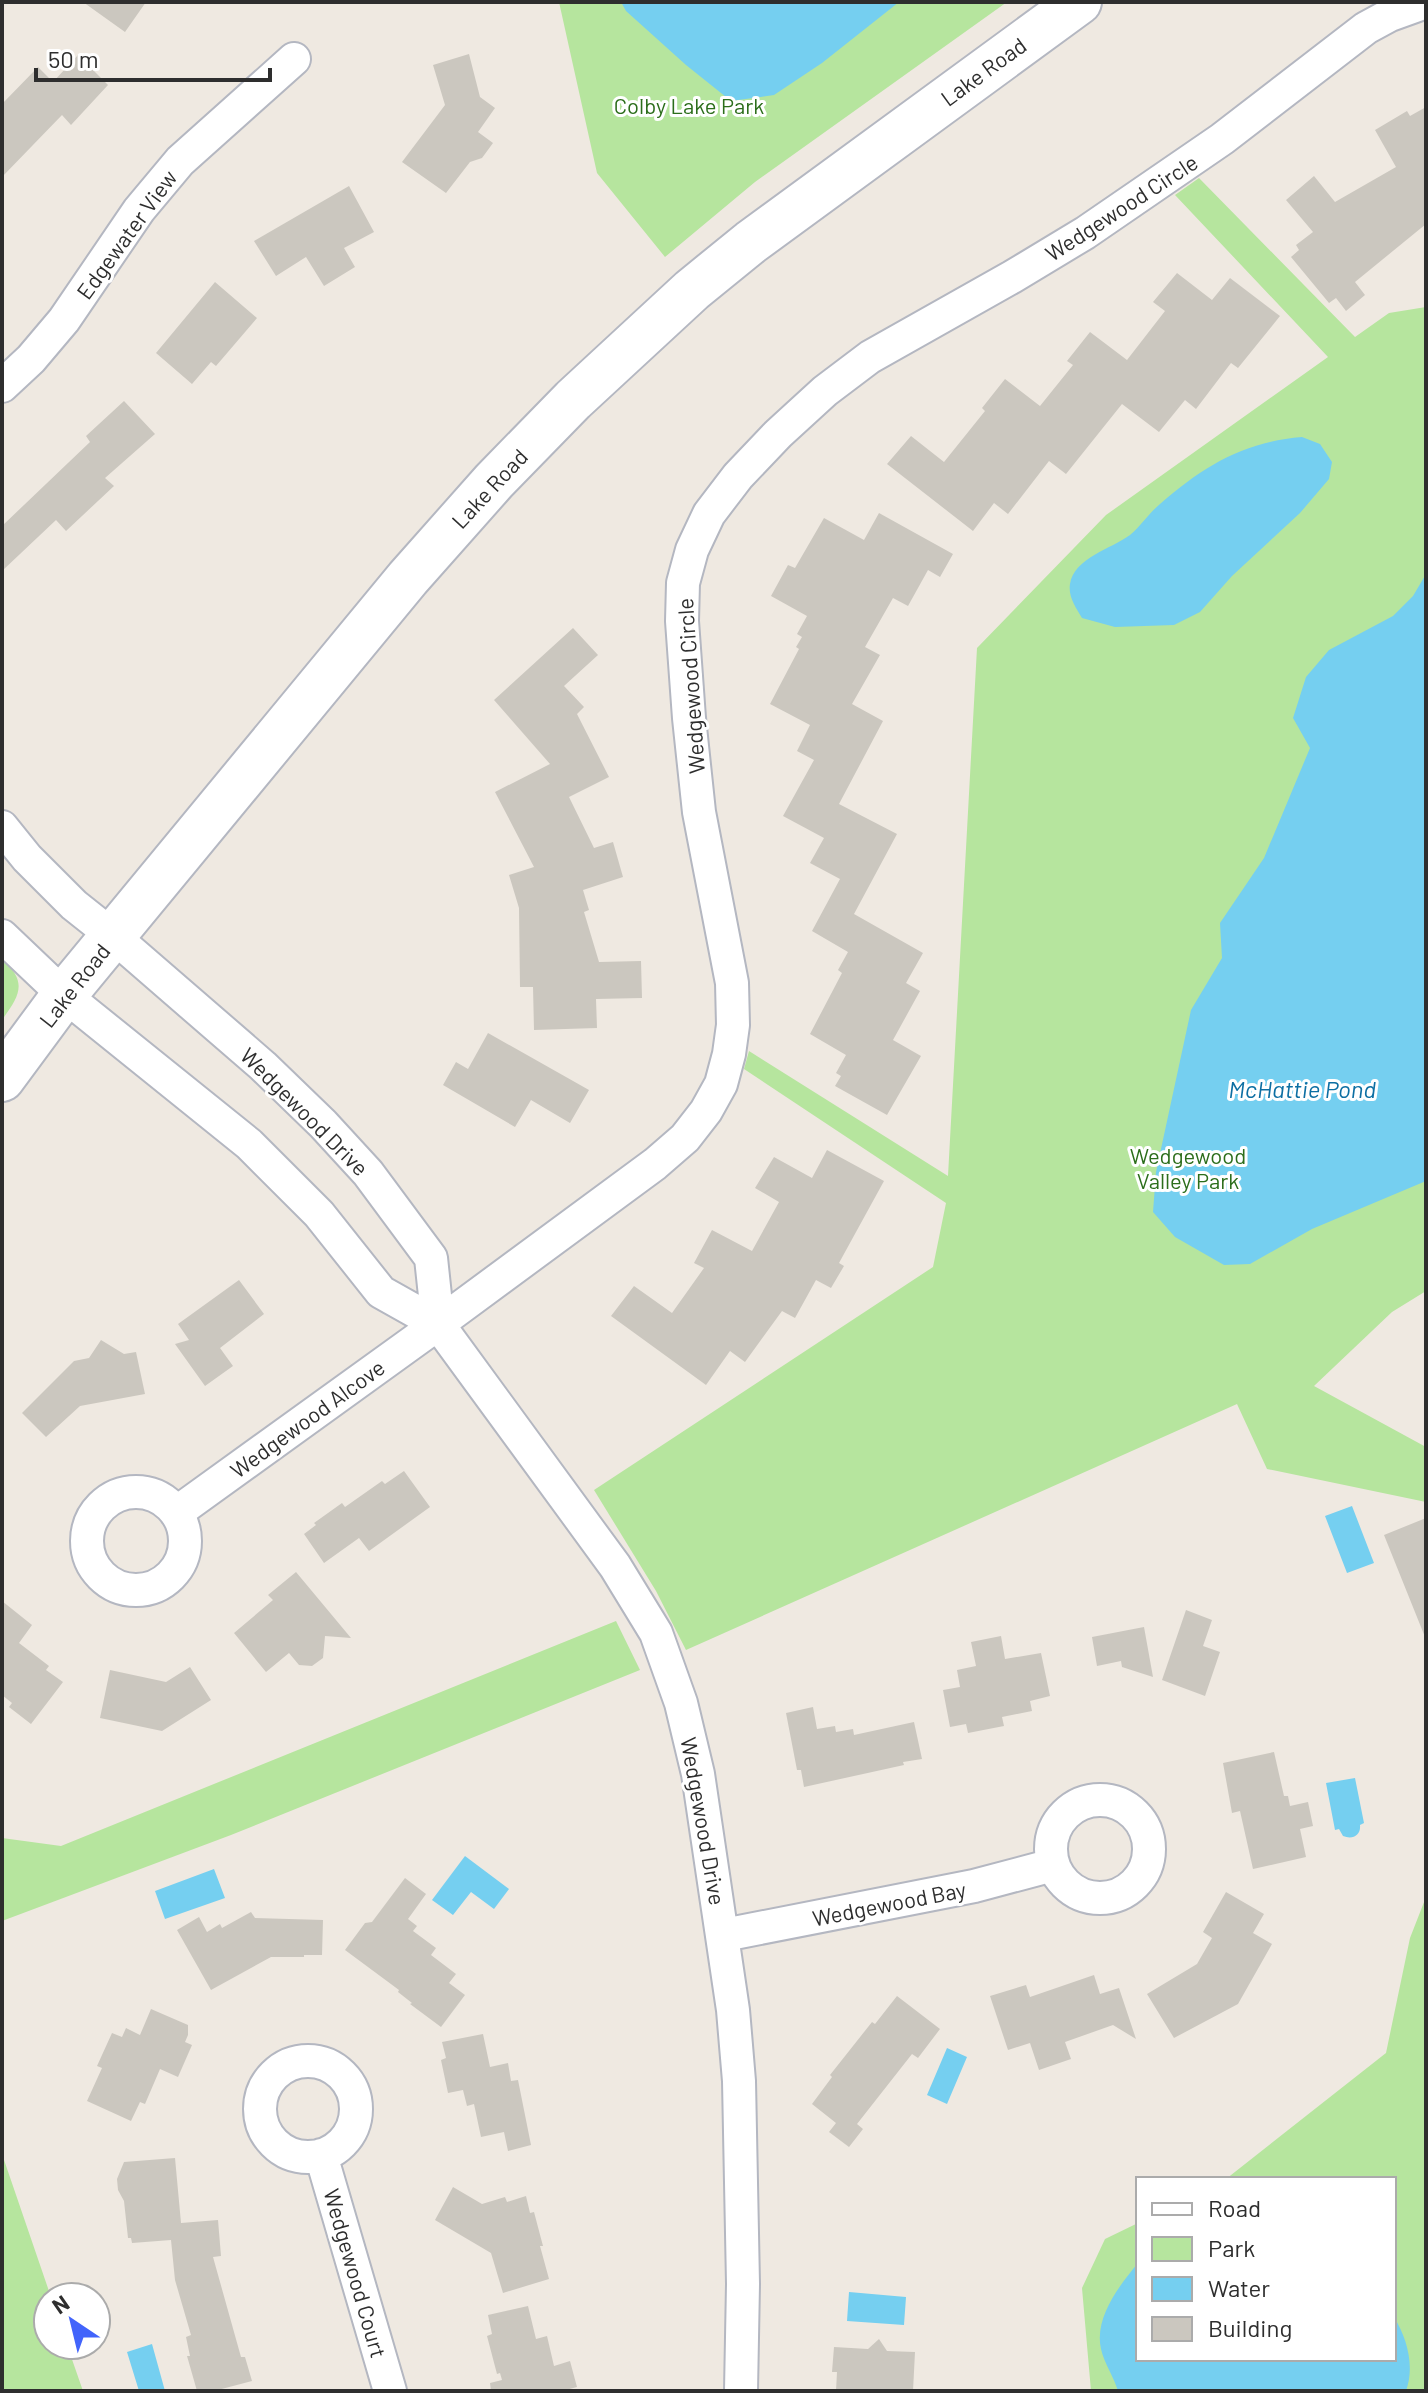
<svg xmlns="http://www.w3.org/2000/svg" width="1428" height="2393" viewBox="0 0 1428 2393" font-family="Barlow,sans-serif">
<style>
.green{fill:#b6e59e}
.water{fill:#75cff0}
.building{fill:#cbc7bf}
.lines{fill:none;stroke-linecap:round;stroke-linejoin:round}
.street-casing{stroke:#b4b7c1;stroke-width:36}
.secondary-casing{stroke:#b4b7c1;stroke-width:48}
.street{stroke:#fff;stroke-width:32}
.secondary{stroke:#fff;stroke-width:44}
.labels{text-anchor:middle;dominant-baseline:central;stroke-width:6;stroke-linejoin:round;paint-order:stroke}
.street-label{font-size:22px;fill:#2e2e2e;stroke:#fff}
.park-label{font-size:22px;fill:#2c6e1b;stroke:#fff}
.water-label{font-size:24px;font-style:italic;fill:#0d6fa3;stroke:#fff}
</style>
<rect width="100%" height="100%" fill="#efe9e1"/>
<path class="green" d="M559 2H1007L755 182 665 257 597 173Z
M1199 178 1355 337 1389 313 1426 307V1291L1392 1312 1314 1386 1426 1447V1502L1267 1469 1237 1404 686 1650 656 1591 594 1490 933 1267 946 1203 744 1069 749 1051 948 1176 977 648 1106 515 1328 357 1175 195Z
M2 959C28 982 20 995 2 1020Z
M616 1621 640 1670 231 1835 2 1921V1838L61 1846Z
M1426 1897V2391H1091L1082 2288 1105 2239 1138 2223V2359H1394V2179H1226L1386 2053 1410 1938Z
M2 2154 51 2297H48V2345H67L83 2391H2Z"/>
<path class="water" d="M621 2H899L822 63 774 95 731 101 686 65 626 11Z
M1302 437 1320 444 1332 462 1329 479 1300 513 1232 576 1200 612 1174 625 1115 627 1082 618C1076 608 1068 597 1070 584 1074 558 1111 549 1130 535 1141 526 1149 513 1160 504 1204 466 1243 442 1302 437Z
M1426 574V1181L1312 1229 1250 1264 1224 1265 1175 1237 1153 1212 1156 1172 1191 1010 1222 958 1220 923 1264 858 1310 748 1293 718 1306 677 1329 650 1393 616 1413 596Z
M1352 1506 1374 1563 1347 1573 1325 1516Z
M1355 1778 1364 1823 1360 1825C1361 1835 1353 1840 1343 1836L1339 1829 1335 1830 1326 1783Z
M465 1856 509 1889 494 1909 471 1892 453 1915 432 1900Z
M214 1869 225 1898 165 1919 155 1891Z
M947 2048 967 2057 947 2104 927 2095Z
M1138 2263V2359H1394V2317C1407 2338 1415 2366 1406 2391H1118C1114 2377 1104 2363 1101 2349 1094 2318 1119 2286 1138 2263Z
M849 2292 906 2297 904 2325 847 2321Z
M152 2344 165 2391H139L127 2352Z"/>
<path class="building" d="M83 2H146L125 32Z
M469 54 480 97 495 108 478 132 493 143 482 158 470 162 446 193 402 162 445 105 433 65Z
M78 55 108 85 71 125 62 115 2 177V104L38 67 53 82Z
M1426 107V224L1355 282 1365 295 1346 311 1336 298 1329 303 1291 257 1299 250 1296 245 1313 232 1286 200 1314 176 1335 202 1396 167 1375 130 1407 111 1410 116Z
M349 186 374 232 344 248 355 267 324 286 306 257 276 276 254 241Z
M1177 273 1212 300 1230 278 1280 316 1238 368 1231 363 1196 409 1185 400 1159 432 1122 404 1066 474 1049 461 1008 514 994 503 973 531 887 464 911 436 944 462 985 411 982 408 1005 379 1040 406 1073 365 1067 361 1090 332 1127 360 1165 311 1153 302Z
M215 282 257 318 216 366 211 362 192 384 156 353Z
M124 401 155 434 105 478 114 486 66 531 56 520 2 571V526L90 442 86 436Z
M879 513 953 554 940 577 928 570 908 606 893 598 865 647 880 655 852 704 883 721 839 804 897 834 854 914 923 953 906 983 920 991 893 1040 921 1056 887 1115 835 1086 841 1076 836 1073 846 1055 810 1034 842 973 838 970 848 952 812 931 840 879 810 863 824 838 783 816 814 760 797 751 810 725 770 704 799 649 796 647 802 637 797 634 807 616 771 596 788 565 795 568 824 518 864 540Z
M573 628 598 655 564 686 584 707 577 714 609 777 569 797 594 848 613 842 623 877 583 890 589 910 584 912 599 962 641 961 642 998 596 999 597 1028 534 1030 533 987H520L519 908 509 875 534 867 495 792 550 764 494 700Z
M488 1033 589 1090 570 1123 531 1100 515 1127 443 1085 456 1062 468 1069Z
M827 1150 884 1181 839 1263 844 1266 831 1288 816 1280 795 1318 782 1311 745 1362 730 1351 706 1385 611 1316 634 1286 672 1313 704 1268 694 1263 712 1230 752 1251 779 1202 755 1188 774 1157 812 1178Z
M239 1280 264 1314 220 1348 233 1366 205 1386 175 1344 189 1340 178 1324Z
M101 1340 124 1354 136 1352 145 1394 80 1406 46 1437 22 1413 74 1361 89 1358Z
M404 1471 430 1507 369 1551 359 1538 324 1563 304 1534 316 1525 314 1523 342 1503 345 1507 382 1481 385 1484Z
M1426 1518V1637H1425L1384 1535Z
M296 1572 351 1638 325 1636 323 1658 312 1666 299 1665 289 1653 266 1672 234 1633 273 1600 268 1595Z
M2 1601 32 1625 19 1643 49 1666 46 1670 63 1682 31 1724 9 1707 12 1703 2 1695Z
M1186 1610 1212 1620 1203 1646 1220 1652 1205 1696 1162 1680Z
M1144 1627 1153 1677 1122 1667 1121 1661 1097 1666 1092 1637Z
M1001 1636 1005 1659 1041 1653 1050 1696 1030 1701 1032 1711 1002 1717 1004 1726 968 1733 966 1724 950 1727 943 1690 960 1687 957 1670 976 1666 971 1642Z
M190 1667 211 1700 162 1731 100 1718 110 1670 166 1682Z
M813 1707 817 1729 835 1726 836 1732 853 1729 854 1735 914 1722 922 1759 903 1762 904 1765 804 1787 801 1770H797L786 1713Z
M1274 1752 1284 1796H1288L1290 1806 1308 1802 1313 1826 1300 1829 1306 1857 1253 1869 1240 1811 1232 1813 1223 1763Z
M405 1878 426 1894 408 1919 417 1926 413 1931 436 1948 431 1955 456 1974 449 1983 465 1995 441 2027 410 2004 412 2003 398 1992 399 1990 345 1950 365 1923 372 1922Z
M1226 1892 1264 1914 1253 1933 1272 1944 1238 2004 1174 2038 1147 1994 1197 1964 1212 1938 1203 1932Z
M251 1912 255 1918 323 1920 322 1955H304V1957H271L211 1990 177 1930 199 1917 207 1932 220 1924 222 1928Z
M1094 1975 1100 1994 1119 1988 1136 2039 1113 2025 1065 2042 1071 2059 1039 2070 1030 2043 1008 2050 990 1996 1026 1985 1030 1997Z
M897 1996 940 2029 918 2058 912 2054 857 2124 863 2129 849 2147 829 2132 836 2123 812 2104 832 2077 830 2075 872 2022 875 2024Z
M151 2009 188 2025V2035L185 2042 192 2045 178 2077 160 2069 145 2104 140 2102 131 2121 87 2101 102 2068 97 2066 112 2033 122 2037 126 2028 140 2035Z
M483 2034 490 2067 508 2063 511 2081 518 2080 531 2145 508 2151 504 2132 481 2137 474 2104 467 2106 463 2090 448 2093 441 2060 446 2058 442 2042Z
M175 2158 181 2223 218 2220 221 2256 213 2257 241 2357H245L252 2381 214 2391H197L187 2356H190L186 2337 191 2335 175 2280 171 2240 132 2243 131 2238H128L124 2201 118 2190 117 2179 124 2162Z
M453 2187 482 2204 505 2197 507 2202 526 2196 530 2213 534 2212 543 2246H540L549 2279 503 2293 491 2253 435 2220Z
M528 2306 536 2339 547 2336 554 2366 570 2361 577 2387 562 2391H491L490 2383 502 2380 500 2373 497 2374 487 2336 492 2334 488 2315Z
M879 2339 887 2351 915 2352 913 2391H836L837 2372H832L834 2347 868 2349Z"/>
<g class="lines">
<defs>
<path id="street" d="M2 386 31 359 64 320 139 210 180 161 294 59
M2 827 27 858 74 905 113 936 263 1066 323 1124 368 1173 431 1258 438 1324
M2 936 64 995 249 1144 319 1214 381 1292 438 1324 615 1566 656 1633 681 1703 698 1774 733 2010 739 2081 743 2284 741 2391
M87 1541a49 49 0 1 1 98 0a49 49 0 1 1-98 0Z
M176 1513 438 1324 655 1164 685 1138 706 1111 721 1084 729 1054 733 1025 732 983 699 812 689 718 682 621 683 583 692 550 709 514 738 476 778 434 825 391 870 357 1012 277 1085 233 1222 139 1366 28 1390 15 1426 2
M1051 1849a49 49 0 1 1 98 0a49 49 0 1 1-98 0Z
M724 1935 974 1886 1053 1865
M260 2109a48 48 0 1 1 96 0a48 48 0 1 1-96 0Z
M321 2155 390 2391"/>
<path id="secondary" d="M2 1079 64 995 408 578 494 481 573 400 692 290 751 242 1079 2"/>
</defs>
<use href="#street" class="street-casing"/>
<use href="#secondary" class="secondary-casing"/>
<use href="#street" class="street"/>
<use href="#secondary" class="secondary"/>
</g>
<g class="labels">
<g class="street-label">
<text transform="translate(983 71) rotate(-36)">Lake Road</text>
<text transform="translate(1121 207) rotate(-33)">Wedgewood Circle</text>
<text transform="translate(126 234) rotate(-54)">Edgewater View</text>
<text transform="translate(489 488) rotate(-47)">Lake Road</text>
<text transform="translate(690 686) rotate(-94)">Wedgewood Circle</text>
<text transform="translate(74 985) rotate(-52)">Lake Road</text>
<text transform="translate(305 1111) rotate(45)">Wedgewood Drive</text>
<text transform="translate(307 1418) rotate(-36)">Wedgewood Alcove</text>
<text transform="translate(704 1821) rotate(80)">Wedgewood Drive</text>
<text transform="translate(889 1903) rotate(-11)">Wedgewood Bay</text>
<text transform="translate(356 2273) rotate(74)">Wedgewood Court</text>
</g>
<g class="park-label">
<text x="689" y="105">Colby Lake Park</text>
<text x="1188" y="1155">Wedgewood<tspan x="1188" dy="25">Valley Park</tspan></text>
</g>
<g class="water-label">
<text x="1302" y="1088">McHattie Pond</text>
</g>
</g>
<rect width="1428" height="2393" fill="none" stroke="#2e2e2e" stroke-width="8"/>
<rect x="1136" y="2177" width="260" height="184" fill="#ffffff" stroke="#ababab" stroke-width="2"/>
<rect x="1152" y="2203" width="40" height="12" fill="#ffffff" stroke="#ababab" stroke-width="2"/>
<text x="1208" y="2217" font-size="24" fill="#2e2e2e">Road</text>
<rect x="1152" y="2237" width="40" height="24" fill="#b6e59e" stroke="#ababab" stroke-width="2"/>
<text x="1208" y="2257" font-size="24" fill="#2e2e2e">Park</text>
<rect x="1152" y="2277" width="40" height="24" fill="#75cff0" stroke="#ababab" stroke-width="2"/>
<text x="1208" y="2297" font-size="24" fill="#2e2e2e">Water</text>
<rect x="1152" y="2317" width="40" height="24" fill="#cbc7bf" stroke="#ababab" stroke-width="2"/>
<text x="1208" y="2337" font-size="24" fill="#2e2e2e">Building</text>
<g transform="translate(72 2321) rotate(325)"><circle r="38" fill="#ffffff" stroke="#ababab" stroke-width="2"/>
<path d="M0-6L14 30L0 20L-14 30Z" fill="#4264fb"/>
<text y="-12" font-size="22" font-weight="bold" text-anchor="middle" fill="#2e2e2e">N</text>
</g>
<path d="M36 68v12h234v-12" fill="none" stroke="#2e2e2e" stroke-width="4"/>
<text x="48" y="68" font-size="24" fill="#2e2e2e" stroke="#ffffff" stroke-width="6" paint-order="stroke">50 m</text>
</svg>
